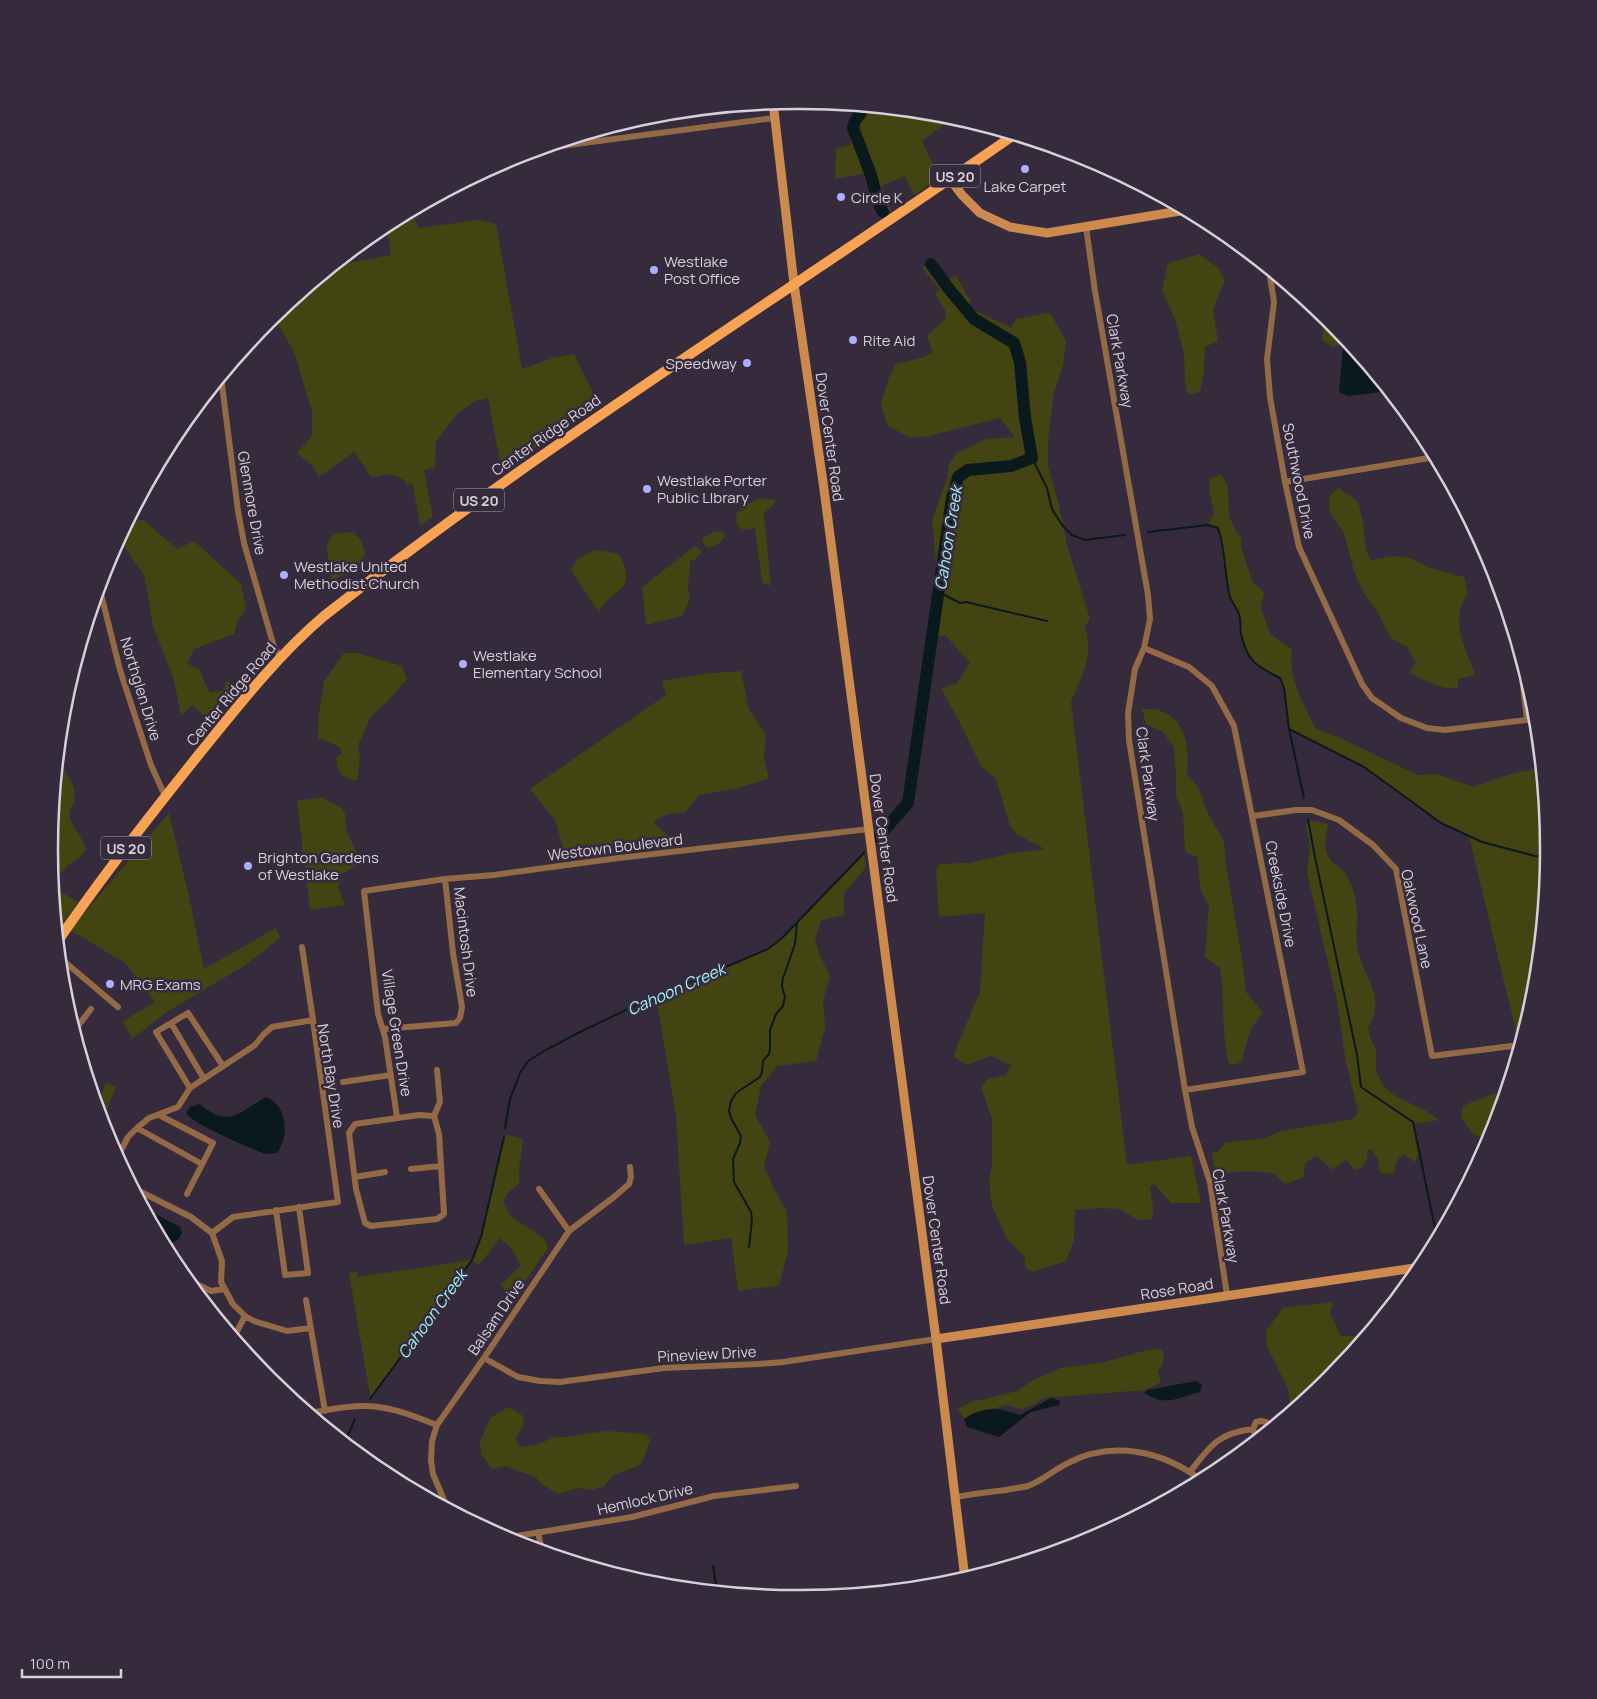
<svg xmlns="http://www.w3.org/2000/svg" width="1597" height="1699" viewBox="0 0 1597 1699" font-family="Manrope,sans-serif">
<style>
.green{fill:#424511}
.water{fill:#0a191b}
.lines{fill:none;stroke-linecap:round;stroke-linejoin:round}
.stream{stroke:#0a191b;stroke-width:2}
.river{stroke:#0a191b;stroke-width:12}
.street{stroke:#946a46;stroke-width:6}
.secondary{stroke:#cc8a4f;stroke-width:9}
.primary{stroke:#f8a253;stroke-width:10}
.poi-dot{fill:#abaffb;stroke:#362b3c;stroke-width:2}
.labels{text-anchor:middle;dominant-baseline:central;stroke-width:5;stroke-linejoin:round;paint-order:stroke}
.shield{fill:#362b3c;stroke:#a79eab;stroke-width:1}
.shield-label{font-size:14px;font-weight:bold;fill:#d7d0db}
.poi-label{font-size:15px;fill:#d7d0db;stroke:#362b3c;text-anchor:start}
.street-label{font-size:15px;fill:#d7d0db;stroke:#362b3c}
.water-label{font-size:16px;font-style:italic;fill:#a1f2fa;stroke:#362b3c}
.rim{fill:none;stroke:#d7d0db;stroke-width:2.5}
</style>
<rect width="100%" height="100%" fill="#362b3c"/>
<path class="green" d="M859 106 943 114 946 123 922 141 939 178 914 195 905 176 881 186 891 210 882 216 867 173 835 179 836 149 851 145 849 124Z
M410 211 419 228 479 220 496 224 522 369 553 358 574 354 599 404 502 471 488 398 475 401 458 413 436 441 435 467 424 470 433 517 420 525 413 485 407 484C397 472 385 473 372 478L354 452 319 477 313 467 297 453 312 436V412L295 354 281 329 270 318 334 266 391 255 386 224Z
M1200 254 1219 269 1225 280 1213 310 1218 341 1205 347 1204 372 1200 392 1193 394 1187 392 1185 383 1184 353 1175 319 1162 290 1168 263Z
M936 260 947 281 956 275 971 302 970 308 1011 328 1016 319 1050 313 1066 341 1063 365 1054 392 1048 440V466L1058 501 1067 545 1090 619 1085 626C1094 658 1082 674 1071 702L1127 1165 1191 1156 1201 1203H1175L1172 1204 1154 1184 1150 1187 1153 1208 1152 1219 1138 1220 1120 1209 1099 1208 1075 1210 1074 1240 1066 1261 1032 1272 1025 1267V1257L1007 1239 992 1206 989 1180 992 1166V1119L981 1087 988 1079 1006 1075 1011 1065 991 1056 967 1065 954 1057 957 1046 980 992 985 913 939 917 936 870 939 864 969 863 1013 853 1045 849 1018 835 1010 826 996 779 981 766 961 725 941 688 957 683 970 663 945 635 933 637 939 592 932 521 947 478 949 465 957 453 986 439 1015 437 1000 418 929 436 910 438 887 425 881 404 889 377 896 364 922 358 933 352 927 336 946 318 945 309 935 294 940 289 922 268Z
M1319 311C1329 319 1343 331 1343 344L1333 347 1322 340 1323 331Z
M1221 474 1228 486 1229 517 1236 531 1241 538V547L1253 583 1264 592 1261 608 1270 634 1292 649C1287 677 1304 703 1315 728L1347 741 1417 775 1436 774 1474 787 1510 774 1540 768 1548 850 1534 996 1517 1052 1515 1027 1469 836 1441 823 1364 767 1289 729 1284 688 1280 678 1255 664 1247 651 1241 633 1239 615 1231 598 1223 560 1221 537 1218 528 1208 525 1214 513 1209 489V479Z
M1339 488 1358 502 1363 522 1366 550 1371 560 1392 556 1411 558 1429 568 1464 577 1468 593C1449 621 1465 646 1475 675L1458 679V688C1441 691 1425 679 1409 673L1416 663 1407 647 1391 638 1376 610 1362 590 1354 571 1344 533 1329 511V496Z
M761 498 776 500 774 504 764 513 771 585H767L762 582 755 528 744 530 737 526 736 514 745 505Z
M143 520 177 549 194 541 241 584 246 608 237 622 234 634 194 649 187 663 201 671 202 677 210 693 224 690 226 681 235 685 230 694 208 719 192 705 181 716 174 680 153 626 144 575 119 539 127 523Z
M715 531 722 532 725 536C721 543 715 547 707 548L702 542 703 538Z
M353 532 361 540 365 554C359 565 344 577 332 580L328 561 327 542 335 534Z
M695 546 702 552 694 560 690 561 688 587 690 599 682 616 646 625 642 587Z
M596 550 619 554C639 593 613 586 599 612L571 570 577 559Z
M344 653H357L402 666 407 679 386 703 371 716 358 745 360 757 357 781C340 776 338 775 336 757L342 753 340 747 318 738 319 713 324 681Z
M741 671 749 710 766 734 764 759 769 779 737 788 699 795 685 812 667 814 653 822 670 838 672 843 565 855 555 820 530 789 666 695 662 681 702 674Z
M1142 709C1148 709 1156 709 1161 711 1188 721 1189 750 1187 775L1198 787 1208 814 1224 841 1226 865 1241 952 1246 992 1263 1013C1249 1027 1247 1042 1242 1061L1235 1065 1229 1063C1220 1032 1226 1000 1220 968L1205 957 1209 906 1201 891 1197 857 1185 852 1183 812 1176 796V777L1174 747 1162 731 1146 724Z
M57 764C67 771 76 785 75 798 74 806 68 809 70 817 72 827 83 838 86 849L79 858 68 865 52 882 49 850Z
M321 797 341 808 345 814 347 831 354 848 362 862 340 875 338 888 345 905 310 910 297 801Z
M169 813 190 901 204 969 276 928 280 938 244 966 167 1012 132 1039 123 1021 155 1002 125 963 70 930Z
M1308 820 1328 824C1325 838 1322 854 1335 864 1342 870 1348 874 1351 884 1354 892 1356 902 1357 910 1358 922 1355 933 1357 945 1361 976 1388 995 1368 1028L1371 1040 1376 1049V1070L1383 1086 1395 1096 1426 1111 1439 1120 1414 1124 1419 1150 1415 1162 1404 1154 1398 1159 1393 1174 1380 1173 1377 1157 1371 1149 1368 1150 1367 1160 1361 1169 1355 1170 1346 1160 1339 1164 1333 1170 1316 1156 1305 1163 1304 1177 1285 1184 1273 1173 1247 1171 1215 1174 1212 1153 1218 1152 1225 1143 1266 1138 1280 1131 1353 1119 1358 1112 1346 1062 1337 1001 1307 873 1310 847 1306 826Z
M864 853 866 867 844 894V915L821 920 815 939 819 953 830 977 823 1001 825 1028 816 1061 777 1066 761 1086 755 1115 770 1142 764 1165 773 1187 787 1211 788 1251 779 1285 738 1291 731 1238 684 1245 676 1117 656 997 768 949 782 938Z
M52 887 78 902 57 932Z
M106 1083 116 1087 107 1109 97 1105Z
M1505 1092 1490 1138 1474 1135 1461 1117 1463 1106 1492 1094Z
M508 1135 523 1139C522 1153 517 1169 520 1182L507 1194 503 1203 512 1217 545 1239 548 1249C535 1264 527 1281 515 1296L507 1295 501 1284 521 1266 512 1249 500 1238 479 1265 471 1260 373 1395H370L349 1273 357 1272 358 1277 472 1260 481 1237 504 1137Z
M1333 1302 1330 1313 1341 1336H1357L1367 1333 1328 1380 1291 1410 1288 1388 1267 1347 1266 1331 1283 1308Z
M1160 1349 1164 1353 1163 1363 1158 1372 1161 1382 1145 1390 1043 1398 1035 1404 1022 1409 1007 1405 972 1414 964 1419 958 1409 968 1403 1017 1391 1033 1380 1060 1368 1101 1363 1147 1350Z
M509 1407 522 1415 524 1424 515 1439 520 1447 536 1445 555 1437H566L606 1431 646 1434 650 1440 643 1461 638 1466 613 1475 604 1486 592 1490 579 1488 558 1494 540 1483 536 1477 505 1466 492 1469 481 1454 480 1442 490 1418Z"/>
<path class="water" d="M1344 338 1388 391 1348 396 1339 392Z
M266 1097C287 1104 290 1136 277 1153L264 1154C251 1148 190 1123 186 1113L190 1107 200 1104C228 1129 239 1112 266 1097Z
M144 1208 180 1227 182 1233 178 1240 169 1244 163 1243Z
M1196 1381 1202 1384 1200 1392C1177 1398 1167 1407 1144 1393L1147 1390Z
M1051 1398 1060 1401 1059 1405 1031 1412 999 1437 967 1427 964 1419C987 1405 996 1408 1020 1415Z"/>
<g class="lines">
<path class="stream" d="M1032 458 1047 488 1052 509 1062 525 1072 535 1085 540 1125 535
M1148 532 1208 525 1218 528C1226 549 1224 575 1230 597 1232 603 1237 608 1239 614 1241 620 1240 627 1241 634 1247 661 1256 666 1280 678L1284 688 1289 729 1304 798
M939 592 960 603 966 602 1047 621
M1289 729 1364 767 1441 823 1482 842 1535 856 1548 857
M1308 820 1315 857 1357 1055 1361 1087 1413 1122 1437 1238
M505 1128 510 1099 520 1073 528 1061 546 1050 578 1033 630 1008 768 949 782 938 864 853
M749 1247 752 1220 751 1212 734 1182 733 1159 740 1143 741 1136 731 1118 729 1111 731 1101 736 1093 760 1077 762 1072 763 1061 769 1054 770 1049V1030L776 1014 783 1006 785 997 782 986 783 978 795 944 797 923
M370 1399 472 1260 481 1237 504 1137
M345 1442 355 1419
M713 1566 717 1591"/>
<path class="river" d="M866 106 855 121 853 128 871 175 878 202 883 212
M878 837 908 803 952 498 958 477 968 470 1011 466 1032 458 1025 418 1020 362 1014 343 974 319 949 289 931 264"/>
<path class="street" d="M538 149 774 118
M1086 227 1095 291 1148 595 1150 619 1144 648 1135 669 1128 713 1129 740 1185 1090 1192 1127 1210 1182 1227 1295
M1269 270 1274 302 1267 359 1270 397 1285 482 1299 547 1362 684 1372 698 1401 718 1427 728 1445 730 1535 719
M221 377 238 511 244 543 274 647 281 657
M1285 482 1435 457
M99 586 120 670 151 765 165 796
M1144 648 1189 667 1212 686 1234 726 1303 1072 1185 1090
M1519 653 1527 720
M1253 816 1296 810H1312L1339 820 1373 845 1396 869 1432 1056 1512 1046
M56 922 66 929
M302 947 313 1020
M59 957 118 1007
M171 1023 204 1079
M383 1029 456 1023 460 1018 462 1007 453 953 445 879
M74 1031 91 1009
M343 1082 391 1075
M190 1088 156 1032 188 1013 223 1066
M159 1115 213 1143 187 1194
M434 1116 419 1115 355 1124 349 1133 356 1189 365 1223 371 1226 437 1219 444 1214 439 1134 434 1116 440 1102 437 1070
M397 1117 385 1037 378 1014 364 891 445 879 494 875 619 858 869 829
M137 1128 202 1164
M117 1158 128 1137 137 1128 149 1118 178 1107 190 1088 255 1045 263 1035 272 1027 313 1020 338 1202 233 1217 212 1233
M411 1169 441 1166
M355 1177 385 1172
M133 1188 191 1217 212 1233 222 1261 221 1282 233 1304 245 1316 254 1321 287 1331 311 1328
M539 1189 569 1231
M276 1210 285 1275 308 1273 299 1207
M186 1279 211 1291 225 1289
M306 1300 325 1411
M234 1337 245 1316
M484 1358 518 1377 540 1381 560 1382 664 1368 758 1364 783 1362 936 1339
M309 1413C327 1410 346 1406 364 1406 390 1406 413 1416 437 1425
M1259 1437 1255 1435 1253 1429 1256 1422 1261 1421 1266 1422 1269 1428
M1190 1472C1210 1446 1218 1433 1253 1429
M956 1497C973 1494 989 1492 1006 1490 1013 1488 1021 1488 1028 1486 1042 1481 1055 1469 1068 1463 1113 1440 1163 1451 1201 1480
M452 1510 446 1505 433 1474 431 1460 432 1441 437 1425 484 1358 569 1231 614 1197 629 1184 631 1177 630 1167
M538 1532 542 1551
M499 1535 517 1536 632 1517 714 1496 796 1486"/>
<path class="secondary" d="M773 102 794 284 823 482 936 1339 965 1579
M950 179 962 195 980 213 1010 227 1047 233 1186 210
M936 1339 1421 1267"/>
<path class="primary" d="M58 941C102 876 151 814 200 753 239 705 277 656 324 616 545 443 784 295 1014 135"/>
</g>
<g class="poi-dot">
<circle cx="1025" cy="169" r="5"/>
<circle cx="841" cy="197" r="5"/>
<circle cx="654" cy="270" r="5"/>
<circle cx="853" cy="340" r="5"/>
<circle cx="747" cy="363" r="5"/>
<circle cx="647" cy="489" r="5"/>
<circle cx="284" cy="575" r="5"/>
<circle cx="463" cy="664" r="5"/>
<circle cx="248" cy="866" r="5"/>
<circle cx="110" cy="984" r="5"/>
</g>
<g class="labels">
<g class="shield">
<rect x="930" y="164.5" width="50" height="23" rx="4"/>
<rect x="454" y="488.5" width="50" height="23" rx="4"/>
<rect x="101" y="836.5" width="50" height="23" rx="4"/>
</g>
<g class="shield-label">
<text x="955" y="176">US 20</text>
<text x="479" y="500">US 20</text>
<text x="126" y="848">US 20</text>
</g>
<g class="poi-label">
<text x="1025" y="186" text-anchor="middle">Lake Carpet</text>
<text x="851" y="197">Circle K</text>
<text x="664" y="261">Westlake<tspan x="664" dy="17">Post Office</tspan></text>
<text x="863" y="340">Rite Aid</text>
<text x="737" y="363" text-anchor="end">Speedway</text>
<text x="657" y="480">Westlake Porter<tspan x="657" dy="17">Public LIbrary</tspan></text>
<text x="294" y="566">Westlake United<tspan x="294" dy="17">Methodist Church</tspan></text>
<text x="473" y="655">Westlake<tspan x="473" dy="17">Elementary School</tspan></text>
<text x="258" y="857">Brighton Gardens<tspan x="258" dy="17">of Westlake</tspan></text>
<text x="120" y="984">MRG Exams</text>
</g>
<g class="street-label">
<text transform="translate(1120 361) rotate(80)">Clark Parkway</text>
<text transform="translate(546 435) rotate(-35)">Center Ridge Road</text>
<text transform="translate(830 437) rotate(82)">Dover Center Road</text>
<text transform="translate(1299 481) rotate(79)">Southwood Drive</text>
<text transform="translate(252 503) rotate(80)">Glenmore Drive</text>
<text transform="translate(141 689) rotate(73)">Northglen Drive</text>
<text transform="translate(231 694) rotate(-50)">Center Ridge Road</text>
<text transform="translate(1148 774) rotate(82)">Clark Parkway</text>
<text transform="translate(884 838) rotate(82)">Dover Center Road</text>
<text transform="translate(615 847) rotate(-7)">Westown Boulevard</text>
<text transform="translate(1281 894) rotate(79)">Creekside Drive</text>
<text transform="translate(1417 919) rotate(78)">Oakwood Lane</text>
<text transform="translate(466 942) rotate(83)">Macintosh Drive</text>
<text transform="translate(397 1033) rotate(81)">Village Green Drive</text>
<text transform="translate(331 1076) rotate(81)">North Bay Drive</text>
<text transform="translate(1226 1216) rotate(80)">Clark Parkway</text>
<text transform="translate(937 1240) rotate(82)">Dover Center Road</text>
<text transform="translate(1177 1289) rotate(-9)">Rose Road</text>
<text transform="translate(496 1317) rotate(-56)">Balsam Drive</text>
<text transform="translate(707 1354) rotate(-3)">Pineview Drive</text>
<text transform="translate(645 1499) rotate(-13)">Hemlock Drive</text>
</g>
<g class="water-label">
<text transform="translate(948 538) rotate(-81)">Cahoon Creek</text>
<text transform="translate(676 989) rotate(-24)">Cahoon Creek</text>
<text transform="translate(432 1314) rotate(-54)">Cahoon Creek</text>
</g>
</g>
<path d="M0 0H1597V1699H0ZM798 109H800A740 740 0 0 1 1540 849V850A740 740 0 0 1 800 1590H798A740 740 0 0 1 58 850V849A740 740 0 0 1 798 109Z" fill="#362b3c" fill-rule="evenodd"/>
<path class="rim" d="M798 109H800A740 740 0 0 1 1540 849V850A740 740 0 0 1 800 1590H798A740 740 0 0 1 58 850V849A740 740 0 0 1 798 109Z"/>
<path d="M22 1669v8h99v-8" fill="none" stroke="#d7d0db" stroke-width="2.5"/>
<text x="30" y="1669" font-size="15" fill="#d7d0db" stroke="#362b3c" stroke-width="4" paint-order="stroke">100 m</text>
</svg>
